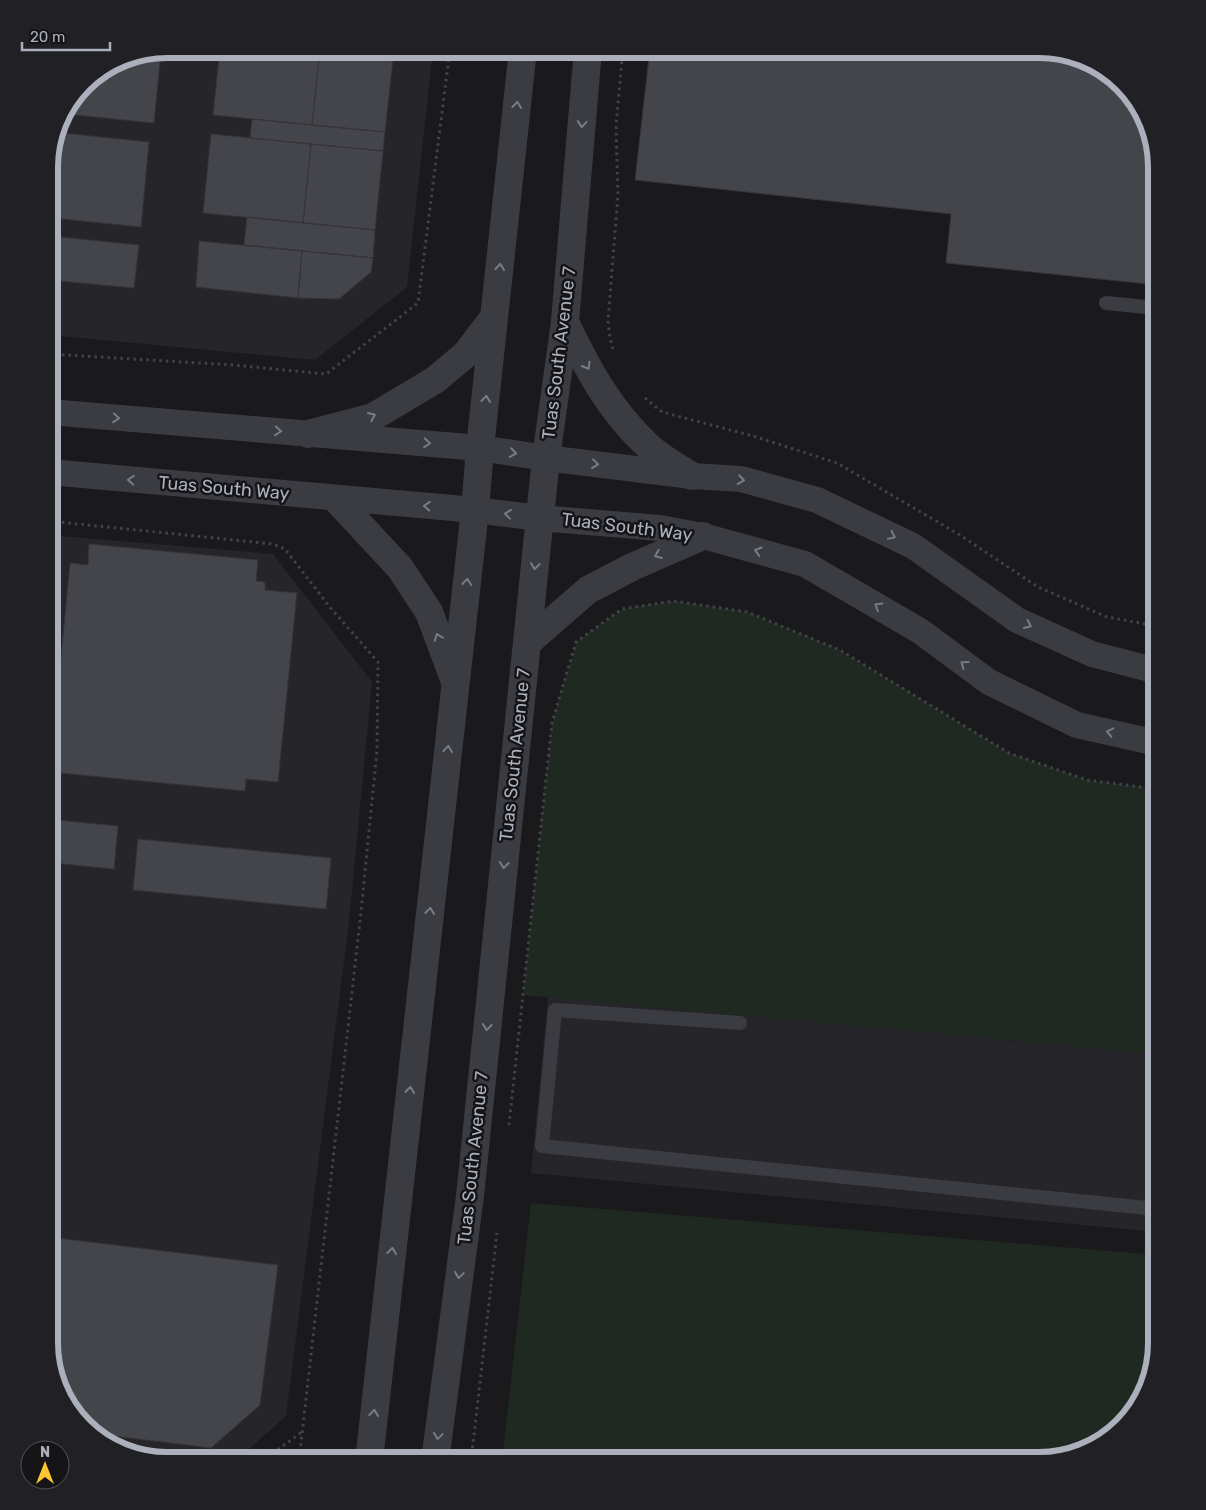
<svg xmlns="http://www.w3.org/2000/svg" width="1206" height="1510" viewBox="0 0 1206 1510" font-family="Rubik,sans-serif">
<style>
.built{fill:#26262a}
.green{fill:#1f2921}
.building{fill:#44454a;stroke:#343439}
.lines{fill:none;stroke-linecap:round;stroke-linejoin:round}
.path{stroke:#414349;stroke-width:3;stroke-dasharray:2.5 4;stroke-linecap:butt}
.service{stroke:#3b3c42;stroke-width:14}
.minor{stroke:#3b3c42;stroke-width:26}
.tertiary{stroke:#3b3c42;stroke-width:28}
.oneway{stroke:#797c86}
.labels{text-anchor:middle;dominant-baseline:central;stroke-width:5;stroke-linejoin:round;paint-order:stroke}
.street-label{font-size:18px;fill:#acb0bd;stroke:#151518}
.rim{fill:none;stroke:#acb0bd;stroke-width:6}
</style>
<rect width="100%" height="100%" fill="#1a1a1d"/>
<path class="built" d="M167 49H433L407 287 315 360 49 335V159L61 114 89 78 122 58Z
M49 535 273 554 372 682 349 922 286 1416 236 1461H198L140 1455 114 1449 69 1409 49 1343V754L52 726 49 725Z
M548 997 1157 1054V1232L531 1173Z"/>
<path class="green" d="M674 601 747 612 840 650 1009 753 1087 780 1157 789V1054L523 995 552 723 576 642 622 609Z
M531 1203 1157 1255V1344L1142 1402 1105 1441 1040 1461H502Z"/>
<path class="building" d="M220 49H320L312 125 213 115Z
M320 49H394L385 132 312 125Z
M650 49H1047L1098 64 1137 101 1157 167V285L946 263 951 214 635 180Z
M161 50 154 123 66 114 67 107 89 78 122 58Z
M252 119 385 132 383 151 250 138Z
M56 133H62L53 218H49V159Z
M62 133 149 142 141 227 53 218Z
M211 134 311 144 303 223 203 213Z
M311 144 383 151 375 230 303 223Z
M247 217 375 230 373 258 244 245Z
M51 236 139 245 134 288 49 280V257Z
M199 241 302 251 298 298 196 287Z
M302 251 373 258 371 272 339 299 298 298Z
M89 544 258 560 256 581 265 582V590L297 593 278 782 246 779 245 791 50 772 70 563 88 565Z
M56 820 118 826 114 869 53 863Z
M138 839 331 858 326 909 133 890Z
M57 1238 278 1265 260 1405 211 1448 97 1434 69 1409 49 1343V1251H55Z"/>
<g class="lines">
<path class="path" d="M613 349 610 338 608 321 618 195 616 125 623 49
M49 354 233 365 326 374 418 303 450 49
M645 398 662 412 753 436 837 463 960 535 1038 587 1107 617 1157 626
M49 521 273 544 285 549 329 606 378 662 377 751 361 912 299 1461
M509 1125 552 723 576 642 622 609 674 601 747 612 840 650 1009 753 1087 780 1157 789
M262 1461 302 1432
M471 1461 497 1233"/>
<path class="service" d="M1106 303 1157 308
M740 1023 555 1010 542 1146 1157 1209"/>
<path class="minor" d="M49 412 480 448 546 458 692 476 741 479 817 500 913 546 1017 620 1092 654 1157 671
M49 472 475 510 540 518 660 528 703 536 805 564 920 631 989 682 1077 725 1157 743"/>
<path class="tertiary" d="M565 322C587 368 610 411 648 446 661 458 677 467 692 476
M308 434 373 417 435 380 466 354 494 317
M336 499 400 568 429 612 454 679
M527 643 588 590 632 567 703 536
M369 1461 475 510 480 448 523 49
M435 1461 470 1196 546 458 565 322 588 49"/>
</g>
<defs><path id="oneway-chevron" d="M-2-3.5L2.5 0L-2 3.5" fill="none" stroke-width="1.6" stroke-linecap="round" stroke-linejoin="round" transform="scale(1.25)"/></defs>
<g class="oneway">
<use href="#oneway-chevron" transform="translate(517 105) rotate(-84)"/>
<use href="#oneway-chevron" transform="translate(582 124) rotate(95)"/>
<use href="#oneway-chevron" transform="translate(500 267) rotate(-84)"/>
<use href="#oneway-chevron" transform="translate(587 366) rotate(60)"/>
<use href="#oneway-chevron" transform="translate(486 399) rotate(-84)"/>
<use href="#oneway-chevron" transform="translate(372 416) rotate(-23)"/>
<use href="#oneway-chevron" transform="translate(116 418) rotate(5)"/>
<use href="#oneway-chevron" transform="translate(278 431) rotate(5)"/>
<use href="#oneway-chevron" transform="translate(427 443) rotate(5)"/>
<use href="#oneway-chevron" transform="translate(513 453) rotate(9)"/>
<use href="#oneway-chevron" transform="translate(595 464) rotate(7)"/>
<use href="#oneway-chevron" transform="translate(131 480) rotate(-175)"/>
<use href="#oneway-chevron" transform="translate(741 480) rotate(9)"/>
<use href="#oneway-chevron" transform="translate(427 506) rotate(-175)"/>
<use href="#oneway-chevron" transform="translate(508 514) rotate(-173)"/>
<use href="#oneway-chevron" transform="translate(892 536) rotate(26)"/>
<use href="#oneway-chevron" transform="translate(758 551) rotate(-164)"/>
<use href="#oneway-chevron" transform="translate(658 555) rotate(157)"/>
<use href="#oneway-chevron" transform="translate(535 566) rotate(96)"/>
<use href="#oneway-chevron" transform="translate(467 582) rotate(-84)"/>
<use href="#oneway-chevron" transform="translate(878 606) rotate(-149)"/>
<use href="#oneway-chevron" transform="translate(1028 625) rotate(25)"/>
<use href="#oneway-chevron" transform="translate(438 637) rotate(-111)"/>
<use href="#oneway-chevron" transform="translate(964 664) rotate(-144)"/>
<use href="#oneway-chevron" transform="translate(1110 732) rotate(-167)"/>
<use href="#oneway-chevron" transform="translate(448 749) rotate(-83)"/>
<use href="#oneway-chevron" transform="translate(504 865) rotate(96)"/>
<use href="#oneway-chevron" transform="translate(430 911) rotate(-83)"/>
<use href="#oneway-chevron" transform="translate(487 1027) rotate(96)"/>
<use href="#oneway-chevron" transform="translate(410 1090) rotate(-84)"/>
<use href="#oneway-chevron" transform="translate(392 1251) rotate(-84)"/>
<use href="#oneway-chevron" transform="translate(459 1275) rotate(98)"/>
<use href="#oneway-chevron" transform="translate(374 1413) rotate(-84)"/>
<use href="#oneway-chevron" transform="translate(438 1436) rotate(98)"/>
</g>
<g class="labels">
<g class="street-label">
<text transform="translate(559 353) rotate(-83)">Tuas South Avenue 7</text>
<text transform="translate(224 488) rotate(5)">Tuas South Way</text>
<text transform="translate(627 527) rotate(7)">Tuas South Way</text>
<text transform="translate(515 755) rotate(-84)">Tuas South Avenue 7</text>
<text transform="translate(473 1158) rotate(-84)">Tuas South Avenue 7</text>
</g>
</g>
<path d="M0 0H1206V1510H0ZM167 58H1039A109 109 0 0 1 1148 167V1343A109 109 0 0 1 1039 1452H167A109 109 0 0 1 58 1343V167A109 109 0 0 1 167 58Z" fill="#212125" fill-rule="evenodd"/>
<path class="rim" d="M167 58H1039A109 109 0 0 1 1148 167V1343A109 109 0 0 1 1039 1452H167A109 109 0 0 1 58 1343V167A109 109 0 0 1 167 58Z"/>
<g transform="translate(45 1465)"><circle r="24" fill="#151518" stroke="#51535a"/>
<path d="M0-4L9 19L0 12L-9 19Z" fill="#ffc530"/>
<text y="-8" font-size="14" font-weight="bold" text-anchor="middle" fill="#acb0bd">N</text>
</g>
<path d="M22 42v8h88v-8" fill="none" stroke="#acb0bd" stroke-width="2.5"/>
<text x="30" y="42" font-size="15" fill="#acb0bd" stroke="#151518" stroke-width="4" paint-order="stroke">20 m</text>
</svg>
